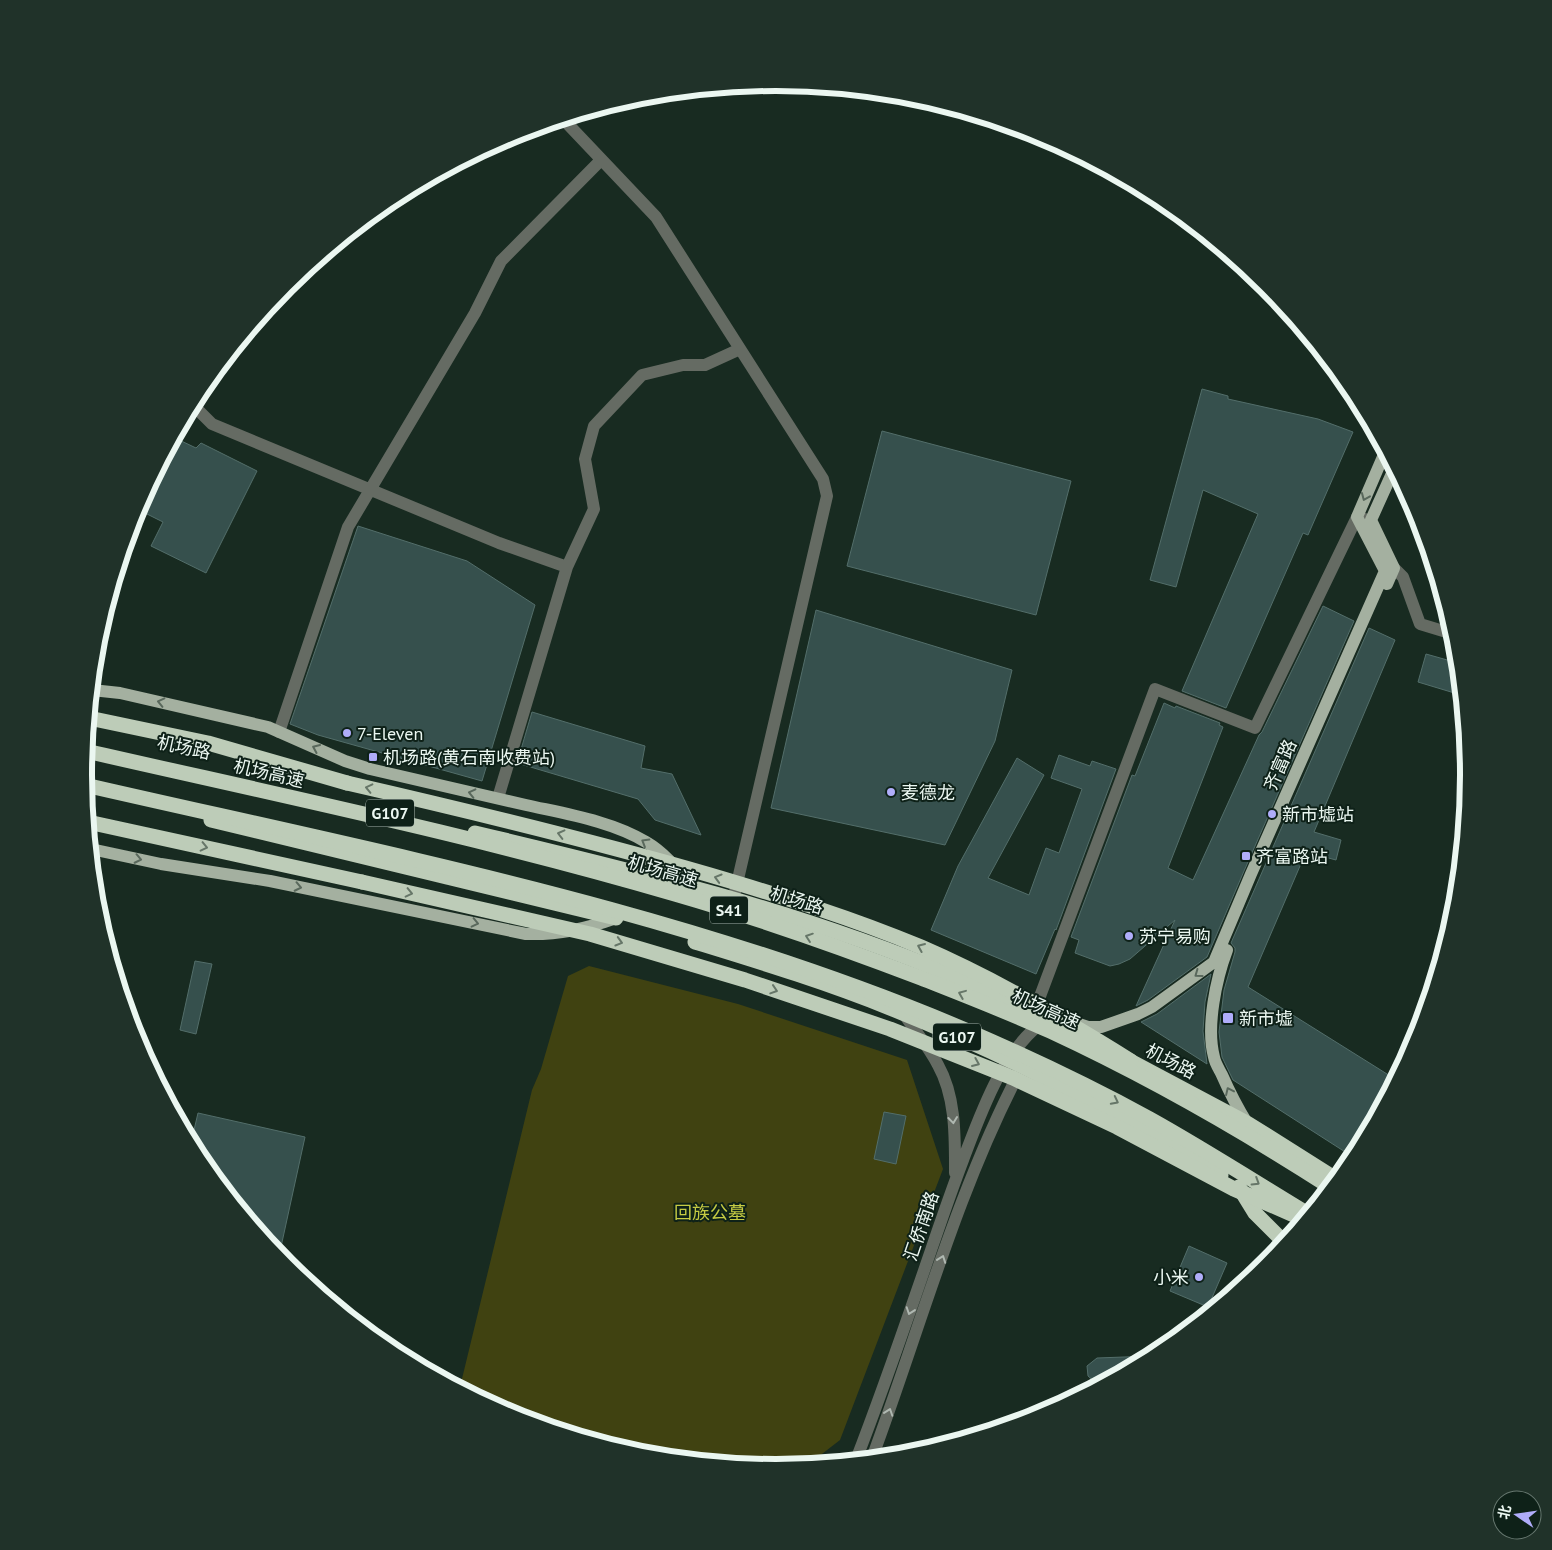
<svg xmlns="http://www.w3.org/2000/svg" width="1552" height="1550" viewBox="0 0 1552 1550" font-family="'PT Sans','Noto Sans SC',sans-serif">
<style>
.green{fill:#404211}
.building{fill:#36504d;stroke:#536e6a}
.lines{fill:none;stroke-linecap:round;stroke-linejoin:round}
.minor{stroke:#656b63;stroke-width:12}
.major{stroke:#a4b0a0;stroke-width:12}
.highway{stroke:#bdccb8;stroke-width:15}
.highway-bridge{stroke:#bdccb8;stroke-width:15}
.oneway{stroke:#59685c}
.oneway2{stroke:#667668}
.oneway3{stroke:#afb8b1}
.poi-dot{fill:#b0adfa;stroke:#0e2118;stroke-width:2}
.labels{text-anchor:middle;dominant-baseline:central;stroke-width:4;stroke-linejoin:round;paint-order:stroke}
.shield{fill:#0e2118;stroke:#a9b7b0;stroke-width:1}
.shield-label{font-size:16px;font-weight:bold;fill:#ebf7f1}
.poi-label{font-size:18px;fill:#ebf7f1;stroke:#0e2118;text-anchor:start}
.street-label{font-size:18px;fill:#ebf7f1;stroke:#0e2118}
.park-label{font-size:18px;fill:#c5cb43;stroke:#0e2118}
.rim{fill:none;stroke:#ebf7f1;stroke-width:6}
</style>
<rect width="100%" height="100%" fill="#182b21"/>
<path class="green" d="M589 966 738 1004 907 1060 943 1169 840 1440 809 1464 776 1467 641 1454 511 1415 460 1387 532 1090 541 1069 568 976Z"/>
<path class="building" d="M1202 389 1228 396V399L1318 419 1353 432 1308 535 1303 533 1226 708 1182 691 1258 514 1203 490 1176 587 1150 580Z
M882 431 1071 481 1036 615 847 566Z
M175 438 196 448 201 443 257 471 206 573 151 546 163 522 137 509Z
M358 526 467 561 535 605 482 781 318 735 290 724Z
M1323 606 1354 621 1244 871 1207 957 1148 1000 1136 1006 1175 920 1130 959 1119 964 1110 966 1075 953 1079 940 1071 937 1132 775 1135 776 1164 703 1175 708 1176 706 1220 723 1219 725 1223 727 1168 868 1193 880 1259 735 1262 732Z
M816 610 1012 670 995 741 945 845 771 808Z
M1369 628 1395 640 1314 832 1341 840 1336 860 1306 852 1248 987 1395 1079 1353 1157 1233 1080 1222 1057 1219 1032 1224 990 1235 952V948L1231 943Z
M1426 654 1458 663 1461 695 1418 682Z
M532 712 645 746 641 768 672 774 701 835 655 820 638 799 517 763Z
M1059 755 1090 766 1092 761 1116 769 1056 930 1055 929 1036 974 931 930 958 866 1017 758 1044 775 988 878 1029 895 1046 848 1059 853 1082 789 1051 778Z
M195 961 212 964 196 1034 180 1030Z
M1211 974 1205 1002 1203 1031 1207 1064 1141 1022 1157 1014Z
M884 1112 906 1116 896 1164 874 1159Z
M198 1113 305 1137 279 1256 200 1159 191 1143Z
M1189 1246 1227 1263 1208 1307 1170 1291Z
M1151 1356 1098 1385 1088 1376 1087 1366 1097 1358Z"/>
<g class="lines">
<path class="minor" d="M563 119 656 217 823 479 827 496 735 892
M193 405 212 424 499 543 567 567
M1385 571 1394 568 1403 577 1420 624 1453 634
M279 732 348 527 475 313 501 261 601 160
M498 798 567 567 594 509 585 459 594 426 642 375 683 365H705L740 349
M1036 1007 1155 689 1255 728 1357 517 1365 519
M904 1014C915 1031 929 1047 938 1065 956 1097 955 1137 955 1173
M872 1458C920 1329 956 1193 1020 1071
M856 1460C878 1403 898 1346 918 1288 933 1245 947 1202 963 1160 981 1113 1002 1051 1044 1021"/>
<path class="major" d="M1387 584 1394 568 1371 520 1394 469
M92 690 120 693 268 727 345 761 370 769C422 781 474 793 526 805 566 814 611 821 646 842 665 853 679 870 691 888
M91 849 161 864 270 881 526 934C559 935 585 929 616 918
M1227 950C1216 979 1206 1027 1214 1057 1215 1063 1219 1069 1222 1075 1229 1091 1237 1107 1247 1123
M1076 1023 1088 1027H1101L1138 1014 1152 1007 1214 962 1251 874 1385 571 1357 517 1385 452"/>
<path class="highway" d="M89 718 208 743 347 783
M211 820 616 918
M88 822 362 882
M475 833C636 871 799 911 951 975 992 992 1032 1012 1071 1032
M695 942C760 962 826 982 890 1008 1005 1054 1115 1110 1221 1175
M1121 1056 1247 1123 1336 1179
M1239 1187 1255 1213 1284 1242"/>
<path class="highway-bridge" d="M86 751C283 796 481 837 675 894 758 918 840 947 921 978 964 995 1008 1012 1050 1031 1147 1076 1240 1129 1330 1187
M347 783C469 811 590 840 710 875 781 896 852 918 921 947 995 979 1064 1019 1131 1061
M85 785C390 855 703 914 991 1041 1045 1065 1099 1091 1150 1119 1204 1149 1255 1182 1308 1214
M362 882 590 934 745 980 890 1029 1013 1078 1117 1127 1234 1189 1303 1219"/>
</g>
<defs><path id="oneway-chevron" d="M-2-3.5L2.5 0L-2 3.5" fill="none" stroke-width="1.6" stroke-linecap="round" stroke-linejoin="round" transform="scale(1.25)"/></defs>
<g class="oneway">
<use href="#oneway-chevron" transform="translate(1365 497) rotate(113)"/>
<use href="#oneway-chevron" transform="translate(161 702) rotate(-167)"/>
<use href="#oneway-chevron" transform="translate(316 748) rotate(-156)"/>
<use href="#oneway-chevron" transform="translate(472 793) rotate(-167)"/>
<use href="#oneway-chevron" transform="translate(645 842) rotate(-149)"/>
<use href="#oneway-chevron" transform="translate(138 859) rotate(12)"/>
<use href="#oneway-chevron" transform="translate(298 887) rotate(12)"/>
<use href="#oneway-chevron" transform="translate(475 923) rotate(13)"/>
<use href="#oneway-chevron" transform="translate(1198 974) rotate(144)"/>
<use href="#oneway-chevron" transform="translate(1229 1091) rotate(-115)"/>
</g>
<g class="oneway2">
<use href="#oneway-chevron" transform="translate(369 788) rotate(-167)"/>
<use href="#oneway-chevron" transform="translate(561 834) rotate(-166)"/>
<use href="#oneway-chevron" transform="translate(204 847) rotate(13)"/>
<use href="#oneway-chevron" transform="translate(718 878) rotate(-164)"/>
<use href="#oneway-chevron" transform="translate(409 893) rotate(13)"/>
<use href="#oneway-chevron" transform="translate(809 937) rotate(-161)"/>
<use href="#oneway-chevron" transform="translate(619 942) rotate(16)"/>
<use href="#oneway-chevron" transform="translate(921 947) rotate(-157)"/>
<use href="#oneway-chevron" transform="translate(774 990) rotate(18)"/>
<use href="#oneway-chevron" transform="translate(962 994) rotate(-158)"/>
<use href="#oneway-chevron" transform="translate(976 1063) rotate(23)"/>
<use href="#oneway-chevron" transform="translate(1115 1101) rotate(27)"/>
<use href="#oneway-chevron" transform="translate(1256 1182) rotate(32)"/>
</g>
<g class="oneway3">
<use href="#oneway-chevron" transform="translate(953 1120) rotate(83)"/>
<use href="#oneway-chevron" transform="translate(942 1259) rotate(-70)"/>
<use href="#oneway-chevron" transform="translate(910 1311) rotate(109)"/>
<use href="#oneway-chevron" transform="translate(889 1412) rotate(-71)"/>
</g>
<g class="poi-dot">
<circle cx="347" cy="733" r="5"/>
<rect x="368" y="752" width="10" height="10" rx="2.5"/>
<circle cx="891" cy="792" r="5"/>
<circle cx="1272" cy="814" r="5"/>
<rect x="1241" y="851" width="10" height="10" rx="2.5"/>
<circle cx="1129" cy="936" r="5"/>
<rect x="1222" y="1012" width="12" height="12" rx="2.5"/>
<circle cx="1199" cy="1277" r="5"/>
</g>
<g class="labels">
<g class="shield">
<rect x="366" y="799.5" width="48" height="27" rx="4"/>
<rect x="710" y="896.5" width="38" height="27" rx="4"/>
<rect x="933" y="1023.5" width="48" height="27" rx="4"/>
</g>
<g class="shield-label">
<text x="390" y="813">G107</text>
<text x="729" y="910">S41</text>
<text x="957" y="1037">G107</text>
</g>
<g class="poi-label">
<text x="357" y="733">7-Eleven</text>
<text x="383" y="757">机场路(黄石南收费站)</text>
<text x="901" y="792">麦德龙</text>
<text x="1282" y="814">新市墟站</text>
<text x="1256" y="856">齐富路站</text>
<text x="1139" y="936">苏宁易购</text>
<text x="1239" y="1018">新市墟</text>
<text x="1189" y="1277" text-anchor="end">小米</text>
</g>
<g class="street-label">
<text transform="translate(184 747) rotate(12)">机场路</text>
<text transform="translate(1280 765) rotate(-66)">齐富路</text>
<text transform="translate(269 773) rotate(13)">机场高速</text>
<text transform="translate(663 871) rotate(16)">机场高速</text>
<text transform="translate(797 900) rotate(17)">机场路</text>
<text transform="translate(1046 1009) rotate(24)">机场高速</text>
<text transform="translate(1171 1061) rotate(27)">机场路</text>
<text transform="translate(921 1226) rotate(-71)">汇侨南路</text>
</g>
<g class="park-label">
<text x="710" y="1212">回族公墓</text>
</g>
</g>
<path d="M0 0H1552V1550H0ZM92 775a684 684 0 1 1 1368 0a684 684 0 1 1-1368 0Z" fill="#203229" fill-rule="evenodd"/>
<path class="rim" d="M92 775a684 684 0 1 1 1368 0a684 684 0 1 1-1368 0Z"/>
<g transform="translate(1517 1515) rotate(283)"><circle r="24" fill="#0e2118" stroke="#66776f"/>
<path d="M0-4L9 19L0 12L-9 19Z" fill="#b0adfa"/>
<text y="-8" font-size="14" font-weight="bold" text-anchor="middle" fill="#ebf7f1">北</text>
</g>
</svg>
